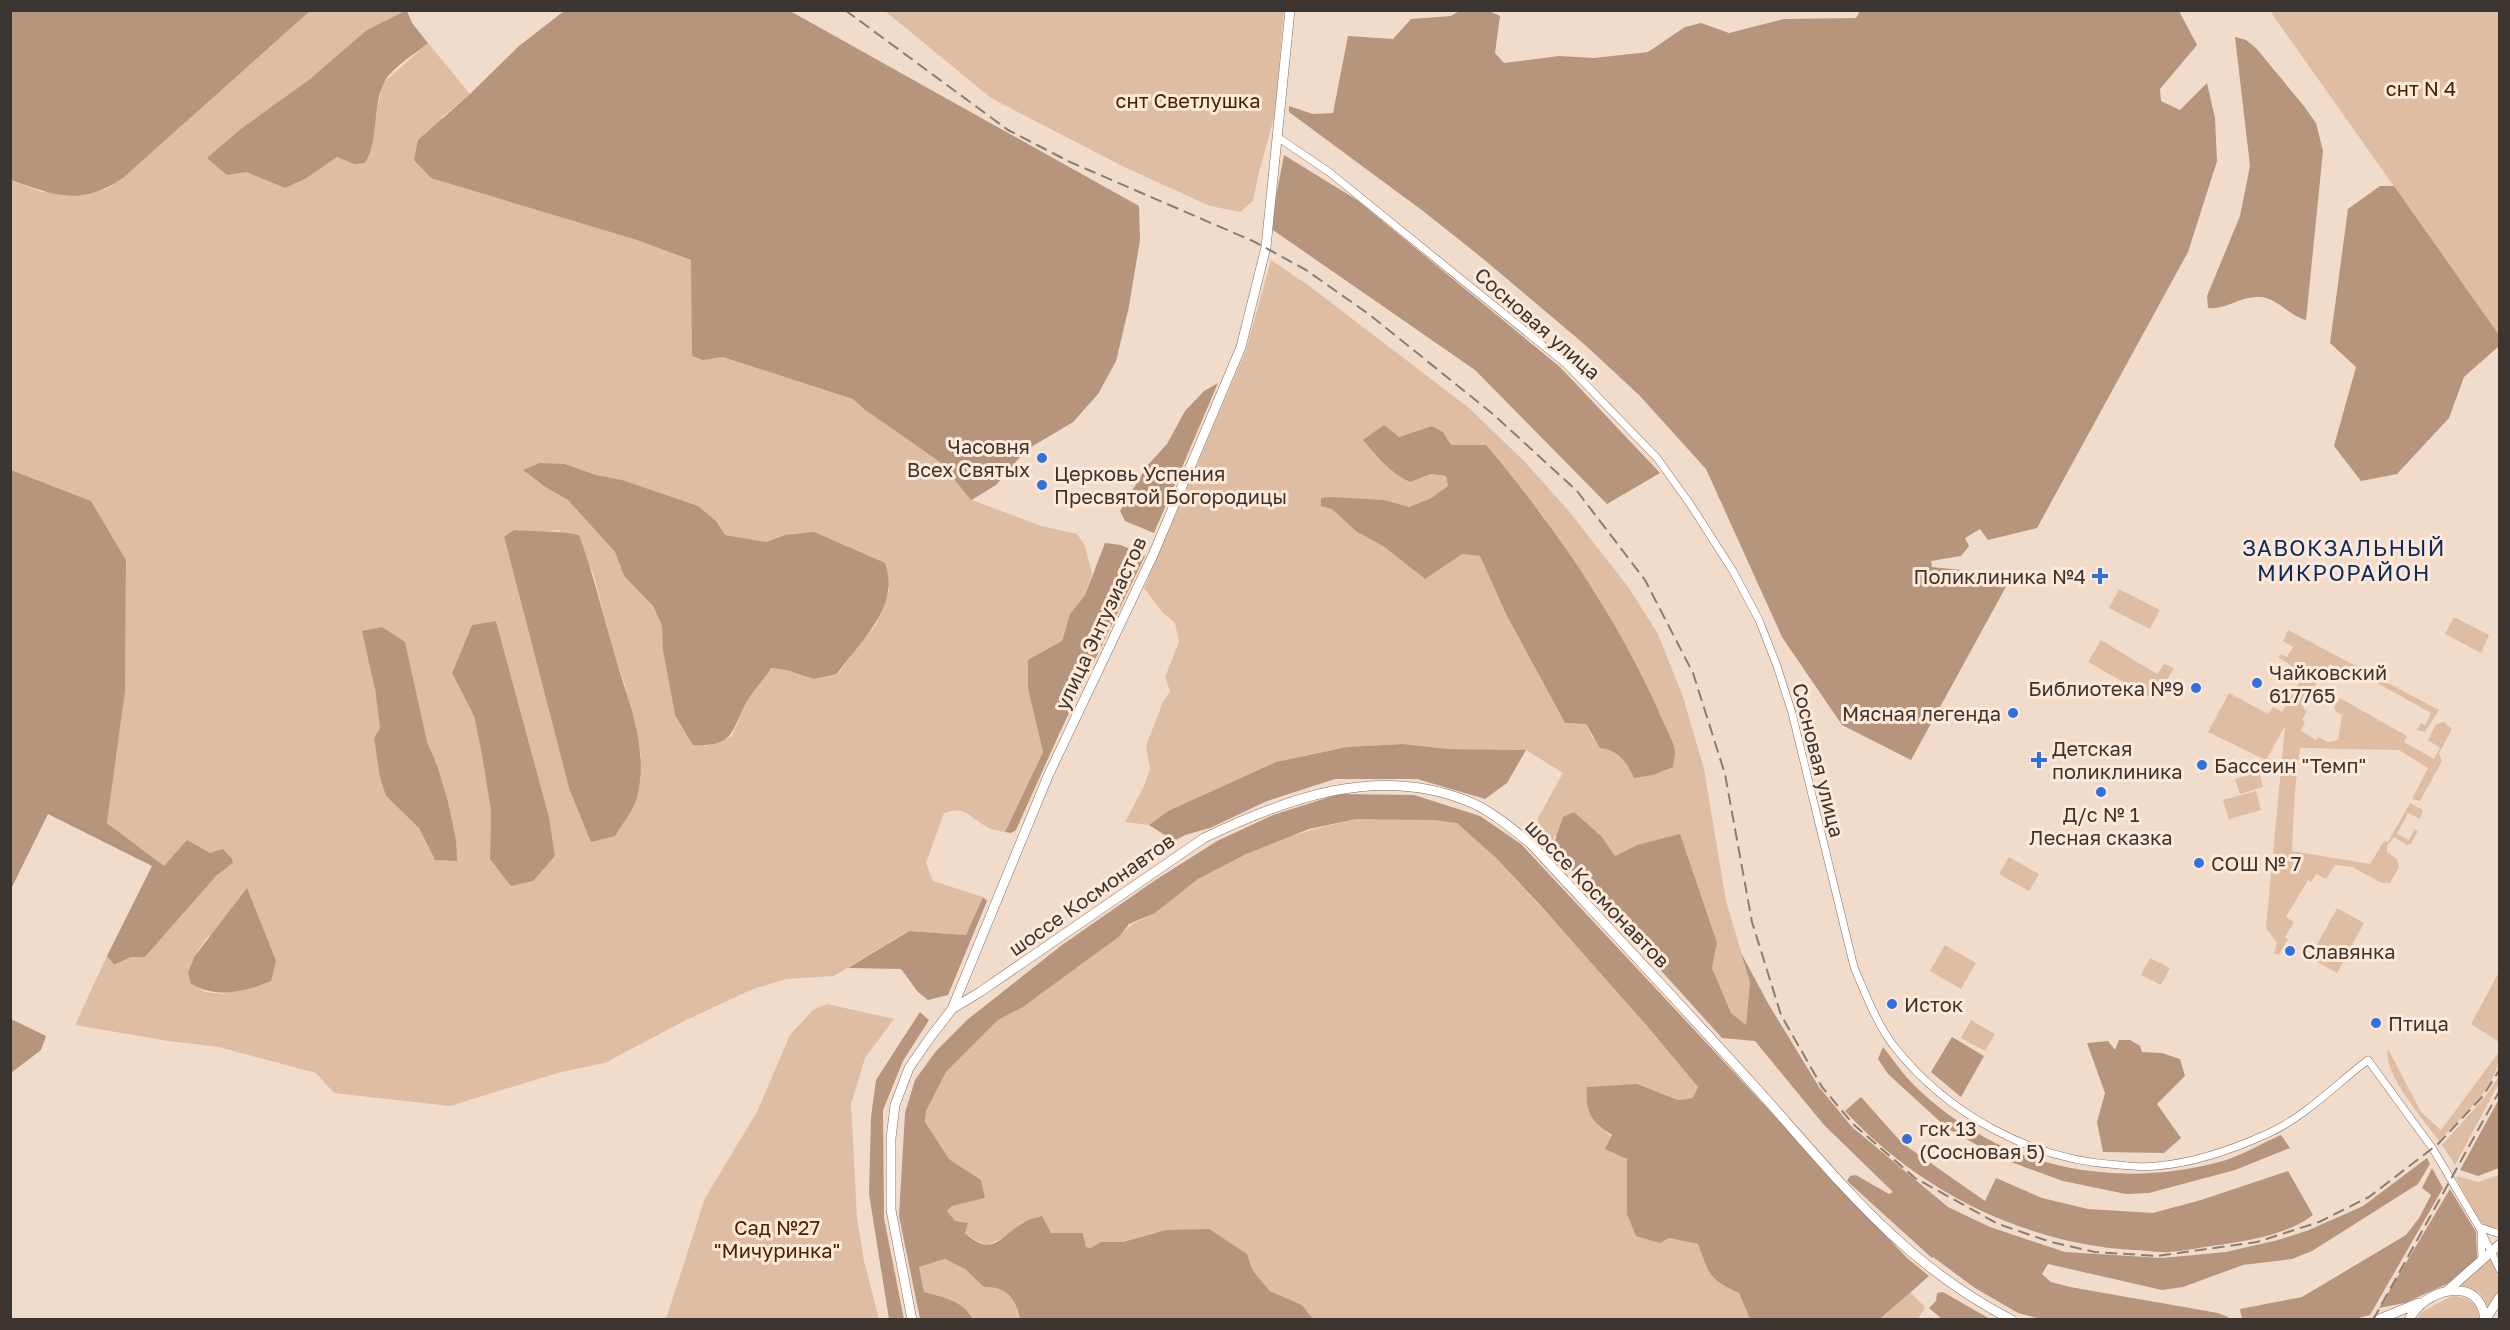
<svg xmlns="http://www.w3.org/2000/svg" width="2510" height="1330" viewBox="0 0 2510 1330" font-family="'Golos Text',sans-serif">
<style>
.green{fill:#dfbda3;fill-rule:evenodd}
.forest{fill:#b6957c}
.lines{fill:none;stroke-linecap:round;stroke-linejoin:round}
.minor-casing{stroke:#816e60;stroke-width:8}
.major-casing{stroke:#816e60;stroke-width:10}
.minor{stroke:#fff;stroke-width:7}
.major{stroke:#fff;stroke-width:9}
.rail{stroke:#8a7d72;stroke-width:2;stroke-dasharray:12 6;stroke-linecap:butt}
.poi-dot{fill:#2d72df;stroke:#fee9d9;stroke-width:2}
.labels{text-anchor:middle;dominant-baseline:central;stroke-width:6;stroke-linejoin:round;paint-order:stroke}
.park-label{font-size:20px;fill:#452303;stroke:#fee9d9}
.street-label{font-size:20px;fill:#3c342e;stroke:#fee9d9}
.poi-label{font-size:20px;fill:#3c342e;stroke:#fee9d9;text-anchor:start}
.quarter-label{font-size:22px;letter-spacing:1.5px;fill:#0a2b5f;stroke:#fee9d9}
</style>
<rect width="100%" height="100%" fill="#f1dccc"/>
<path class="green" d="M310 11H405L368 30 310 79 242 128 233 172H246L285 188 305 179 337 157 354 164 378 105 383 83 428 43 470 94 441 118 634 239 691 260 1129 306 1116 361 1098 394 1073 422 1026 450 996 485 972 500 1041 526 1077 534 1085 546 1092 574 1085 595 1070 614 1062 641 1028 689 1043 752 1005 832C999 831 992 830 987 827 969 817 966 805 944 813L926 863 933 881 983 897 966 935 908 931 834 976 786 979 753 989 684 1021 605 1063 561 1072 450 1106 334 1093 316 1073 219 1047 168 1041 75 1025 107 956 114 965 131 957H145L217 875 233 863 210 853 164 866 107 823 125 692 126 560 91 501 11 470 10 180 42 192 106 189 123 178ZM565 464 596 475 622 480 716 521 725 535 766 542 785 535 890 589 876 625 854 651 838 674 814 679 786 670 771 668 747 701 732 736 718 743 705 746 675 715 664 650 662 626 653 606 624 576 615 552 568 500ZM514 530 538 532 559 530 593 572 613 652 625 685 641 756 592 842 569 788 504 535ZM496 621 549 817 555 856 532 881 490 859 491 811 482 755 474 716 452 673 472 625ZM375 689 427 743 437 765 456 840 435 860 419 828 386 796 374 738 380 728ZM209 935 225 994 205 992 191 984C185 964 198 951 209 935Z
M885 11H1284L1275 114 1258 176 1253 201 1240 212 1210 206 1124 167 991 98Z
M2270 11H2499V335Z
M1271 260 1308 285 1469 408 1524 461 1568 510 1629 588 1658 634 1683 697 1704 769 1726 901 1750 982 1746 1025 1731 1013 1712 968 1717 943 1637 845 1615 857 1602 837 1554 836 1553 846 1539 839 1538 818 1563 773 1526 750 1448 749 1403 744 1347 747 1276 762 1168 811 1149 825 1125 822 1144 786 1150 769 1146 746 1163 702 1170 691 1165 677 1179 642 1175 623 1163 613 1144 588 1246 350ZM1432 426 1443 432 1451 445 1486 446 1544 517 1553 534 1629 765 1612 749 1592 737 1586 724 1565 723 1506 614 1480 556 1462 553 1425 579 1383 546 1357 532 1321 498 1384 500 1408 507 1431 498 1448 486 1446 476 1431 474 1410 482 1399 437Z
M2119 589 2160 610 2150 629 2109 608Z
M2454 617 2489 635 2481 653 2445 634Z
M2288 630 2439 710 2425 732 2417 730 2421 723 2425 725 2431 713 2345 665 2342 670 2330 664 2325 672 2323 671 2303 708 2307 711 2302 720 2305 722 2301 731 2316 740 2318 737 2328 742 2338 740 2342 715 2336 712 2334 707 2340 698 2407 736 2404 742 2434 759 2440 748 2428 740 2436 724 2444 722 2452 729 2439 753 2442 761 2420 801 2412 799 2428 768 2399 750 2300 748C2295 783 2293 817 2292 851L2370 864 2384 841 2388 842 2410 803 2423 810 2420 819 2408 813 2397 834 2409 840 2415 829 2418 831 2411 844 2407 845 2394 837 2387 846V852L2397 859 2399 867 2390 883H2382L2352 867 2335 865 2326 879 2316 874 2311 882 2308 880 2286 917 2294 922 2285 937 2288 939 2279 955 2274 953 2277 943 2266 928 2285 726 2266 760 2208 732 2229 693 2268 714 2273 707 2282 712 2304 674 2278 657 2281 654 2287 657 2293 647 2283 641Z
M2101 640 2157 674 2164 664 2174 668 2155 700 2088 662Z
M2259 772 2263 787 2240 794 2235 779Z
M2256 791 2261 810 2229 819 2223 800Z
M1356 819C1382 819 1433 815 1456 823 1469 828 1507 870 1518 882 1580 949 1640 1017 1698 1087L1694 1098 1678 1100 1637 1084 1588 1087C1580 1129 1613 1125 1626 1157 1631 1169 1627 1199 1627 1213L1669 1238 1699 1244C1710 1275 1708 1279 1739 1293L1750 1319H1313L1302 1305 1270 1291 1253 1271 1247 1254 1166 1230 1123 1242H1101L1092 1248 1086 1247 1083 1233H1051L1023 1222 1009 1235 987 1245C968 1239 958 1226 947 1211L952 1206 985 1198 981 1180 949 1159 925 1122 926 1111 946 1072 998 1020 1023 1007 1120 936C1133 920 1141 922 1157 911 1171 901 1183 890 1197 880 1244 848 1301 831 1356 819Z
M2009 857 2039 874 2029 891 1999 874Z
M2337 908 2364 923 2337 973 2310 958Z
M1945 945 1976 963 1961 989 1930 971Z
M2150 958 2170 968 2161 985 2141 975Z
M2499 972 2500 1042H2499L2471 1024Z
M827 1004 894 1019 865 1058 851 1104 857 1218 864 1261 879 1319H666L705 1198 757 1112 790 1035 813 1010Z
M1971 1020 1995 1034 1985 1051 1961 1038Z
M2388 1049 2421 1112 2441 1130 2499 1052C2500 1086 2461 1117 2439 1141 2424 1120 2382 1073 2388 1049Z
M2499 1076V1083L2455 1165 2442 1145 2485 1097Z
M2499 1175V1228C2491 1228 2485 1226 2479 1220L2456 1178 2457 1176 2478 1182Z
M2489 1256 2497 1270 2500 1293 2488 1309C2484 1292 2474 1287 2457 1287Z
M945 1259 965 1269 984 1287C1007 1287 1016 1298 1020 1319H973C962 1300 945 1298 924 1292L919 1267Z
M1910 1292 1925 1307 1918 1319 1880 1320Z
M2452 1296C2468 1297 2480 1302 2479 1320H2417L2420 1313Z"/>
<path class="forest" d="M1461 10 1489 11 1500 16 1495 53 1504 63 1559 56 1594 58 1648 52 1685 27 1701 23 1729 33 1784 19 1856 18 1860 11H2179L2197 45 2160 89 2161 101 2180 110 2207 83 2215 118 2217 161 2188 252 2037 528 1988 540 1980 529 1965 538 1969 546 1961 556 1931 561 1932 567 2000 574 2008 583 1911 760 1842 725 1782 637 1706 469 1639 395 1584 344 1481 257 1423 211 1289 112V106L1313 114 1333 113 1348 36 1393 39 1411 19 1451 16Z
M10 11 11 10 310 11 123 178C81 206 55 196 11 180Z
M405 11H407L412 23 428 43C414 55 390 68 383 85 372 110 379 140 365 163L354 164 337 157 305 179 285 188 246 172 227 175 207 158 242 128 310 79 367 30Z
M564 11H790L1139 206 1140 240 1129 306 1116 361 1098 394 1073 422 1026 450 996 485 971 500 940 462 864 409 853 399 723 357 703 360 692 356 691 260 634 239 431 178 414 160 418 140 470 94 519 46Z
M2235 37 2246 40 2256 48 2303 105 2316 123 2323 151 2306 320C2289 316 2277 297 2259 297 2240 296 2226 310 2208 308L2207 296 2240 216 2250 166Z
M1284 155 1357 200 1560 367 1660 473 1607 504 1475 370 1270 228Z
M2380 186H2394L2499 335V346L2464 377 2449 418 2397 474 2361 481 2334 446 2356 367 2330 343 2348 209Z
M1218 383 1154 533 1125 521 1120 511 1147 466 1167 444 1185 411 1204 391Z
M1384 425 1399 437 1432 426 1443 432 1451 445H1486C1554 525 1621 623 1662 719 1666 729 1675 743 1675 753 1675 758 1673 763 1673 767L1653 775 1634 778C1627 762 1618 750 1600 748L1586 724 1565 723 1506 614 1480 556 1462 554 1425 579 1383 546 1357 532 1332 509 1321 506V498L1329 497 1384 500 1409 507 1431 498 1448 486 1446 476 1431 474 1410 482C1390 473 1377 456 1363 440Z
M540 463 565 464 596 475 622 480 698 506 716 521 725 535 766 542 785 535 814 532 885 563C901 607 860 641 837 674L814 679 786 670 771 668C764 680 753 691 746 703 731 733 733 747 693 745L675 715 663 650 662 626 653 606 624 576 615 552 568 500 544 486 523 470Z
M11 470 91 501 126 560 125 692 107 823 164 866 187 840 210 853 223 849 232 859 233 863 217 875 145 957H131L114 965 107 956 152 866 48 814 11 889Z
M514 530C536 532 557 530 579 535 593 573 602 611 613 649 626 697 650 746 637 797 634 810 622 824 615 836L591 842 569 788 504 536Z
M1105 543 1121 545 1145 556 1060 732 1016 830 1011 833 1005 832 1043 752 1028 689V660L1062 641 1070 614 1085 595Z
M496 621 549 817 555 856 533 881 511 886 490 859 491 811 482 755 474 716 452 673 472 625Z
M382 627 405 642 427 742 437 765 448 802 456 840 457 861 435 860 419 828 386 796 380 777 374 738 380 728 375 689 362 631Z
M1403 744 1448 749 1526 750 1507 783 1485 799 1417 779H1335L1267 801 1210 828 1185 835 1174 841 1149 825 1168 811 1276 762 1347 747Z
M1339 794 1414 795 1480 816 1521 844 1907 1258 1929 1276 1880 1319H1750L1739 1293C1708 1279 1710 1275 1698 1244L1669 1238 1660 1243 1636 1236 1627 1214V1159L1605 1149 1612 1135C1591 1122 1585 1112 1587 1087L1637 1084 1678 1100 1693 1098 1698 1087 1647 1026 1541 906 1495 857 1457 823 1434 820 1356 819 1309 829 1246 854 1198 879 1155 913 1129 924 1120 936 1023 1007 998 1020 946 1072 926 1111 925 1122 949 1159 981 1180 985 1198 952 1206 947 1211 955 1221 968 1223 965 1233C993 1258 999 1237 1023 1223 1028 1219 1036 1218 1042 1216L1051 1233H1083L1086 1247 1091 1248 1101 1242H1123L1166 1230 1209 1229 1247 1254 1253 1271 1270 1291 1302 1305 1313 1319H1020C1016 1298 1007 1287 984 1287L965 1269 945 1259 919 1267 924 1292C945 1298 962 1300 973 1319H920L899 1216 905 1113 915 1080 936 1051 967 1020 1062 945 1154 881 1217 841 1273 815Z
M1574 812 1602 837 1615 856 1637 845 1680 834 1717 943 1712 968 1731 1013 1746 1025 1750 982 1741 953 1769 1005 1819 1087 1852 1127 1948 1207 1990 1227 2065 1252 2162 1258 2226 1252 2278 1240 2309 1230 2363 1206 2427 1158 2430 1164 2418 1184 2312 1251 2292 1259 2243 1265 2183 1287 2162 1290 2048 1264 2042 1274 2051 1282 2070 1287 2218 1313 2228 1317 2229 1319 2045 1320 2018 1313 1975 1288 1933 1257 1932 1258 1847 1181 1850 1176 1856 1175 1889 1194 1893 1192 1824 1125 1755 1041 1722 1038 1582 883 1553 846 1563 817Z
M247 888 276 961 271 981C244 992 218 999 191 984L188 973 194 957Z
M983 897 987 901 948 995 928 1000 918 992 901 969 848 968 909 931 966 935Z
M920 1012 929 1020 903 1061 883 1110 884 1218 904 1319H889L869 1194 871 1117 876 1080Z
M11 1019 46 1036 41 1050 11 1073Z
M1952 1037 1984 1056 1961 1097 1931 1072Z
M2119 1040H2130L2140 1046 2142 1052 2162 1053 2180 1059 2185 1076 2157 1104 2181 1138 2164 1153 2103 1152 2097 1122 2105 1093 2087 1043 2108 1041 2115 1050Z
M1883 1047C1894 1061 1905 1077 1918 1089 2001 1168 2114 1191 2223 1161 2243 1155 2262 1143 2281 1135L2290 1148 2235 1170 2149 1193 2126 1194 2063 1181 2000 1158 1947 1128 1888 1074 1878 1059Z
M1861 1097 1902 1143 1985 1201 1996 1178 2042 1198 2088 1209 2153 1213 2201 1200 2288 1171 2313 1215C2287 1235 2250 1240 2219 1245 2202 1247 2185 1251 2169 1252 2157 1253 2145 1250 2133 1250 2023 1243 1919 1191 1845 1111Z
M2499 1099V1168L2478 1176 2460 1170Z
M2432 1168 2443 1188 2370 1315 2351 1320 2242 1319 2240 1309 2302 1297 2406 1235 2419 1218 2431 1195 2422 1188Z
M2450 1189 2476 1232 2477 1260 2447 1284 2405 1303 2379 1308Z
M1943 1292 1990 1319H1942L1929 1308 1936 1301 1937 1293Z"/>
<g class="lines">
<defs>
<path id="minor" d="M1279 138 1329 172 1566 364 1657 458 1690 504 1733 571 1759 620 1777 666 1792 713 1854 967C1865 993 1876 1022 1893 1045 1948 1115 2031 1160 2119 1165 2131 1166 2144 1168 2156 1166 2195 1163 2234 1149 2269 1133 2306 1116 2336 1084 2368 1060L2433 1149 2479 1227 2500 1270
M2479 1227 2500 1234
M2481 1236 2482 1260"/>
<path id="major" d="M952 1009 1048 776 1153 555 1241 347 1266 247 1290 10
M2448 1290 2500 1244
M912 1320 891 1210V1138L895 1105 909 1068 929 1039 952 1009 980 992 1204 838C1285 799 1375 765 1465 800 1489 809 1510 827 1530 843 1606 925 1683 1007 1758 1090 1839 1180 1901 1263 2012 1320
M2377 1320 2419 1303
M2409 1320C2423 1289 2481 1273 2485 1320
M2485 1320 2500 1297"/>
</defs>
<use href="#minor" class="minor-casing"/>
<use href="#major" class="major-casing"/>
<use href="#minor" class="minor"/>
<use href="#major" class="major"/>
<path class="rail" d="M845 10 1008 130 1070 162 1255 242 1306 270 1370 315 1494 415 1577 491 1645 580 1693 673 1725 774 1752 922 1781 1015 1822 1087 1853 1124 1915 1178 1998 1224 2051 1242 2095 1252 2157 1256 2257 1242 2319 1222 2369 1197 2438 1144 2483 1096 2500 1069
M2373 1320 2500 1090"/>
</g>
<g class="poi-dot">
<circle cx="1042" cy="458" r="6"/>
<circle cx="1042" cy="485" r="6"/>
<path d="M2097 567h6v6h6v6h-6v6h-6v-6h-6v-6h6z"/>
<circle cx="2257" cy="683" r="6"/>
<circle cx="2196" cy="688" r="6"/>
<circle cx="2013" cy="713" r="6"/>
<path d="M2036 751h6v6h6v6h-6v6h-6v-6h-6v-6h6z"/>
<circle cx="2202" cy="765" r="6"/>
<circle cx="2101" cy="792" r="6"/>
<circle cx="2199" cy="863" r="6"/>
<circle cx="2290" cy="951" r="6"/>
<circle cx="1892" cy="1004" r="6"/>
<circle cx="2376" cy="1023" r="6"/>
<circle cx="1907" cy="1139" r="6"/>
</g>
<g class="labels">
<g class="park-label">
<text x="2421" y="88">снт N 4</text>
<text x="1188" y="100">снт Светлушка</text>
<text x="777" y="1227">Сад №27<tspan x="777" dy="23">"Мичуринка"</tspan></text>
</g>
<g class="street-label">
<text transform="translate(1538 323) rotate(41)">Сосновая улица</text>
<text transform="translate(1100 623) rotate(-65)">улица Энтузиастов</text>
<text transform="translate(1819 760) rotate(76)">Сосновая улица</text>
<text transform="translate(1598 893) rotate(46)">шоссе Космонавтов</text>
<text transform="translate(1091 894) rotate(-35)">шоссе Космонавтов</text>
</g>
<g class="poi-label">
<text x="1030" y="446" text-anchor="end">Часовня<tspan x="1030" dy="23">Всех Святых</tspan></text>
<text x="1054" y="473">Церковь Успения<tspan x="1054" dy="23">Пресвятой Богородицы</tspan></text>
<text x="2086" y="576" text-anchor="end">Поликлиника №4</text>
<text x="2269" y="672">Чайковский<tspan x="2269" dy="23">617765</tspan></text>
<text x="2184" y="688" text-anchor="end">Библиотека №9</text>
<text x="2001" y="713" text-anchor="end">Мясная легенда</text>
<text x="2052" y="748">Детская<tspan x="2052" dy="23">поликлиника</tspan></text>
<text x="2214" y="765">Бассеин "Темп"</text>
<text x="2101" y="814" text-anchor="middle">Д/с № 1<tspan x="2101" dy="23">Лесная сказка</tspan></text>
<text x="2211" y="863">СОШ № 7</text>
<text x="2302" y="951">Славянка</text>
<text x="1904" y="1004">Исток</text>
<text x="2388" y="1023">Птица</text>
<text x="1919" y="1128">гск 13<tspan x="1919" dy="23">(Сосновая 5)</tspan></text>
</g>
<g class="quarter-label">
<text x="2344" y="547">ЗАВОКЗАЛЬНЫЙ<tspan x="2344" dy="25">МИКРОРАЙОН</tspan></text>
</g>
</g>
<rect width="2510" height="1330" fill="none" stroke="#3c342e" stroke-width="24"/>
</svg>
